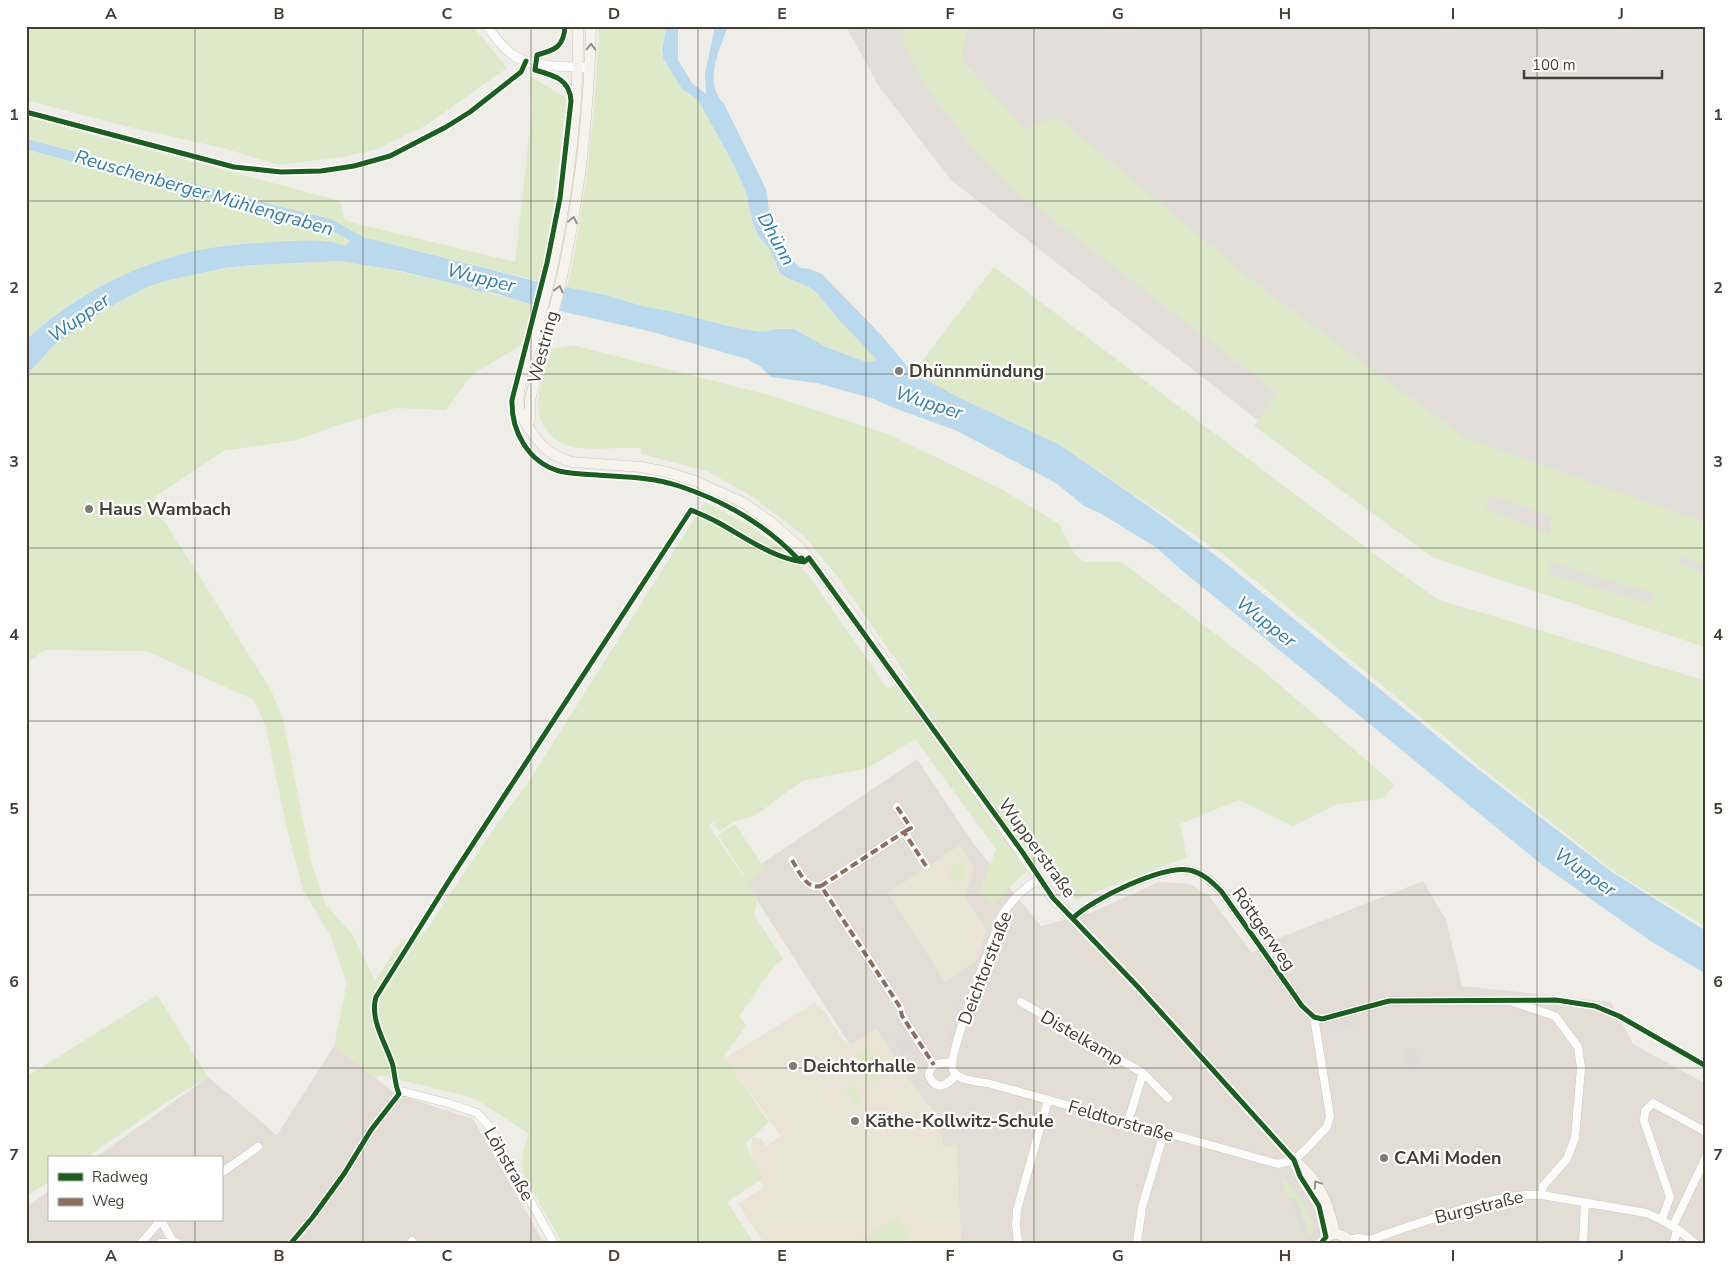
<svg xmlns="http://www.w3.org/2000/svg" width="1732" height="1269" viewBox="0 0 1732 1269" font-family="'Nunito Sans',sans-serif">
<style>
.residential{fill:#e3ded5}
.industrial{fill:#e2ded9}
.education{fill:#eae4d7}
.green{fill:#dde9c9;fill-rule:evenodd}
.parking{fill:#dedcd8}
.water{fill:#bad9ec}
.pier{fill:#efede8}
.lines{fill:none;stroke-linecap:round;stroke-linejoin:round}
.canal{stroke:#bad9ec;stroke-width:10}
.minor-casing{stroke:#cbc9c4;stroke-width:9}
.tertiary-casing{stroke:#cbc9c4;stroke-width:10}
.secondary-casing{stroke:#cecabf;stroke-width:11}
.minor{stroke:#fdfcfc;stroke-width:8}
.tertiary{stroke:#fdfcfc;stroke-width:9}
.secondary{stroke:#f6f3ed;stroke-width:10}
.quiet{stroke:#8d6e63;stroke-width:4;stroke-dasharray:8 4;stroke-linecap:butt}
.cycleway-casing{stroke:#fff;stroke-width:8}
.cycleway{stroke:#1b5e20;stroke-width:5}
.oneway{stroke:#948f88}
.grid{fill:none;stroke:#443e35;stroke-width:1;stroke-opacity:0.55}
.poi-dot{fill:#807b74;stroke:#fff;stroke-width:2}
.labels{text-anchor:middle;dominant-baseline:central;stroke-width:4.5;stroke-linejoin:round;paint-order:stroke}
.street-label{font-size:18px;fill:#443e35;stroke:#fff}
.poi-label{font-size:18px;font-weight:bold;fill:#443e35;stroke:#fff;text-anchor:start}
.water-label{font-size:19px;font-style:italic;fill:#327cac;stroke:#fff}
.neatline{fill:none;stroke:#443e35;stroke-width:2}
.grid-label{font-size:16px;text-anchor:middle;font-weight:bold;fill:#443e35}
</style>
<rect width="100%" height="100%" fill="#efede8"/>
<path class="residential" d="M917 759 973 843 1041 926 1090 913 1159 882 1190 884 1208 895 1252 953 1266 943 1423 881 1446 920 1462 986 1611 1002 1633 1044 1706 1084V1243H961L956 1145 943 1148 939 1118 915 1089 876 1029 850 1045 742 877Z
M334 1046 396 1094 473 1119 544 1243H26V1207L49 1191V1220H221V1158H95L208 1077 277 1135Z"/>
<path class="industrial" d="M846 26H1706V647L1432 557 951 180 878 85Z"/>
<path class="education" d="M960 845 974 869 965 897 986 930 977 960 945 982 888 893Z
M814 1003 825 1012 842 1039 850 1045 876 1029 915 1089 939 1118 943 1147 956 1145 961 1243H764L738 1204 764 1187 760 1181 765 1177 751 1156 752 1137 761 1138 766 1146 781 1136 725 1058Z"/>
<path class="green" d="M26 26H209L211 27 213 26H473L507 68 425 126 377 149 343 157 279 165 223 148 129 127 26 100Z
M599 26H665L666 30 660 51 663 58 682 89 698 100 733 163 746 192 753 225 758 235 770 250 780 273 787 278 809 287 816 292 841 322 876 359 874 361 866 362 826 347 794 329H777L763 332 732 327 674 312 642 306 606 295 567 288C573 266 576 243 580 221 590 156 597 92 599 26Z
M903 26H969L961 59 1025 129 1058 117 1251 280 1465 438 1706 523V564L1680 556 1678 563 1706 573V647L1432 557 1254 426 1276 392 1012 188 976 152 929 91 905 47ZM1491 494 1551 517 1550 534 1484 508ZM1549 562 1655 594 1649 603 1549 574Z
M530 76 566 98C560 160 553 221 539 281L371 239 345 246C323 238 294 241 271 243 247 244 222 245 199 250 135 264 73 295 26 340V117L340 201 345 221 515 262 532 109Z
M340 261 351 262C412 274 473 287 533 305L522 345 471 375 446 410 396 408 338 425 297 440 223 451 155 497 160 514 271 690 283 719 312 865 325 904 352 934 375 981 401 941 425 932 490 834 531 778 705 502 750 526 787 553 809 576 887 688 909 679 841 581 804 536 753 497 707 471 641 454V448C620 447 600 450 579 448 566 447 557 442 549 433 527 409 544 375 552 349L572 345 773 396 888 434 1003 490 1059 524 1074 553 1084 562H1122L1266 673 1395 785 1382 799 1337 804 1293 826 1239 800 1180 824 1187 857 1075 900 1067 888 1039 862 1017 880 993 905 979 894 996 849 915 739 868 768 802 781 756 815 735 821 719 832 713 822 709 826 758 898 754 915 783 959 775 965 739 1016 746 1026 724 1056 769 1122 746 1143 751 1156 765 1177 727 1202 754 1243H562L523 1174C521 1159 523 1148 529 1134L474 1098 380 1075 376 1079 334 1046 347 983 330 935 303 890 286 825 266 728 254 700 146 651 45 650 26 664V376L53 346 108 308 147 287 165 281 224 268 252 265Z
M994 267 1377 556 1437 599 1706 681V927L1616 873 1488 773 1223 554 1060 445 958 397 913 373Z
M735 824 766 870 748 882 718 835Z
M949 873a9 9 0 1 1 18 0a9 9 0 1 1-18 0Z
M157 995 208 1077 167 1102 86 1158H49V1182L26 1196V1077Z
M867 1048C877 1053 883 1065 885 1076L871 1085 859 1066 856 1055Z
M853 1085 863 1101 856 1105 850 1096 845 1094 839 1097 838 1094Z
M1284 1178C1297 1196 1314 1212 1313 1236L1308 1233 1297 1200C1286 1198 1281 1189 1284 1178Z
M898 1216 911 1237 902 1243H859L858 1241Z"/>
<path class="parking" d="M961 999 967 1001 950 1048 949 1050 944 1048Z
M1354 1020 1356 1027 1331 1033 1329 1027Z
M904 1031 915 1048 904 1056 892 1038Z
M1416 1047 1422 1068 1408 1072 1402 1051Z
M1291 1199H1297L1307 1230 1300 1232Z"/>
<path class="water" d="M665 26H678V60L692 83 706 94 705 74 715 26H728C719 51 703 82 724 104L766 189 770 219 777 238 788 255 800 268 810 269 822 274 881 335 913 373 958 397 1060 445 1147 505 1223 561 1469 762 1540 817 1612 872 1706 931V974L1652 942 1541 864 1179 568 1157 548 1100 513 1084 506 1056 483 955 430 894 408 874 399 817 383 771 377 760 366 747 359 649 331 533 305 491 292H481L463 286 400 271 340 261 252 265 224 268 165 281 147 287 108 308 53 346 26 376V340C74 295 135 264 199 250 224 245 249 244 274 242 297 241 324 238 345 246L350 242 371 239 539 282 606 295 642 306 674 312 732 327 763 332 777 329H794L826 347 866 362 874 361 876 359 841 322 816 292 809 287 787 278 780 273 770 250 758 235 753 224 746 192 733 163 698 100 682 89 663 58 662 49 666 30Z"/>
<path class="pier" d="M540 280 566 286 559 313 533 307Z"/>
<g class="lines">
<path class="canal" d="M26 144 273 210 330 224 369 246"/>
<defs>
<path id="minor" d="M897 807 911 828 904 832
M792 860C799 871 806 890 821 886
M926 866 904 832 821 886 900 1007 902 1016 934 1065
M1039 879C1022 889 1010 901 1000 919 993 942 946 1056 953 1070 958 1082 980 1081 991 1084L1278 1164 1294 1160 1305 1150 1327 1127 1330 1116 1314 1017
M1073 918C1092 899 1163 865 1189 870 1203 873 1212 882 1221 891L1302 1006 1314 1017 1322 1019 1389 1001H1510L1555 1016 1578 1047 1581 1068 1575 1138 1567 1159 1543 1186 1542 1195
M1021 1002 1143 1073 1128 1122
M952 1062C941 1063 929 1063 929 1076 937 1093 948 1084 956 1075
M1143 1073 1168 1098
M221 1173 258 1147
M344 1174 371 1130 401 1091 451 1104 477 1113 488 1125 554 1243
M1662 1219 1670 1197 1644 1121 1645 1111 1653 1103 1706 1132
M1673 1226 1706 1157
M1348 1240 1359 1238 1370 1240
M412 1241 413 1243
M141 1243 161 1220 173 1242
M161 1243 176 1242
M1018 1243 1016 1225 1017 1210 1048 1100
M1137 1243 1142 1207 1164 1133
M1367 1243 1370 1240C1399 1229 1429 1220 1459 1210 1485 1202 1514 1193 1542 1195L1646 1213C1665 1220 1679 1230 1695 1243
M1583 1243 1585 1203
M1674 1243 1677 1229"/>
<path id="tertiary" d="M487 26C495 36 502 48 513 55 531 68 568 66 590 68"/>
<path id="secondary" d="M578 26C579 106 569 186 553 264 548 287 542 311 536 334 529 357 516 383 519 408 521 417 524 421 529 428 540 446 551 456 572 462L641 467 667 472 695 481 744 503 771 522 798 546 809 558 853 616 1053 898 1138 987 1294 1160C1320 1181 1328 1202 1335 1233
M528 427 530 418V400C541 356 555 312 564 267 581 188 589 108 591 26
M1295 1163 1300 1176 1319 1206 1326 1237
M1321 1243C1329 1231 1342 1231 1350 1243"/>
</defs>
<use href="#minor" class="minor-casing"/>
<use href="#tertiary" class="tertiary-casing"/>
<use href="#secondary" class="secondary-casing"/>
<use href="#minor" class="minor"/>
<use href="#tertiary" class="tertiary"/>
<use href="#secondary" class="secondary"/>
<path class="quiet" d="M897 807 911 828 904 832
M792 860C799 871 806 890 821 886
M926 866 904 832 821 886 900 1007 902 1016 934 1065"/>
<defs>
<path id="cycleway" d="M565 26C564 47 555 50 537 55L535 70C553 75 570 79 571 101L560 198 547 263 512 400C511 431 528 462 559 471 571 474 584 474 597 475 625 477 652 477 679 486 724 501 766 525 798 559L802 558
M26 112 234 167 281 172 321 171 354 166 390 156 446 127 470 112 521 72 526 61
M809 558 1023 853 1053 898 1138 987 1294 1160 1300 1176 1319 1206 1326 1237 1321 1243
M1073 918C1092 899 1163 865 1189 870 1203 873 1212 882 1221 891L1302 1006 1314 1017 1322 1019 1389 1001 1556 1000 1595 1006 1619 1016 1706 1066
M291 1243 312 1218 344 1174 371 1130 399 1094C395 1085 395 1076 393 1066 387 1045 369 1020 376 997L452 876 691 510C700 514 710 518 719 523 746 538 773 558 804 562L809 558"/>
</defs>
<use href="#cycleway" class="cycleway-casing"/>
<use href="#cycleway" class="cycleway"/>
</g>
<defs><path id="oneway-chevron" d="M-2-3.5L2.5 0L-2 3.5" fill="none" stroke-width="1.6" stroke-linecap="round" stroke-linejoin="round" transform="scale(1.25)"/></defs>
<g class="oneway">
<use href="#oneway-chevron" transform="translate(591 47) rotate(-89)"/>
<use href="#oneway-chevron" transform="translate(573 220) rotate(-79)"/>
<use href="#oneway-chevron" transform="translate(559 289) rotate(-76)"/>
<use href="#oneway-chevron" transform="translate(1317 1184) rotate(-124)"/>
</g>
<path class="grid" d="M195 26V1158M363 26V1243M531 26V1243M698 26V1243M866 26V1243M1034 26V1243M1201 26V1243M1369 26V1243M1537 26V1243M26 201H1706M26 374H1706M26 548H1706M26 721H1706M26 895H1706M26 1068H1706M195 1220V1243"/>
<g class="poi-dot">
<circle cx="899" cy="371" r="5"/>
<circle cx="89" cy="509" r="5"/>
<circle cx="793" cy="1066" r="5"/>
<circle cx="855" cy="1121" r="5"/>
<circle cx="1384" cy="1158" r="5"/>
</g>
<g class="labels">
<g class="street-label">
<text transform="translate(543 347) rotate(-75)">Westring</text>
<text transform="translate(1037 848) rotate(54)">Wupperstraße</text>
<text transform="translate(1264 929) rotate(55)">Röttgerweg</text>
<text transform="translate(985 968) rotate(-69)">Deichtorstraße</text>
<text transform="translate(1082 1038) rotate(30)">Distelkamp</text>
<text transform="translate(1121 1121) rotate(16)">Feldtorstraße</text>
<text transform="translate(509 1164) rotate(60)">Löhstraße</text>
<text transform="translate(1479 1207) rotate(-14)">Burgstraße</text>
</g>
<g class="poi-label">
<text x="909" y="371">Dhünnmündung</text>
<text x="99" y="509">Haus Wambach</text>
<text x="803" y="1066">Deichtorhalle</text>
<text x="865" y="1121">Käthe-Kollwitz-Schule</text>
<text x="1394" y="1158">CAMi Moden</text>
</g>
<g class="water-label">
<text transform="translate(204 193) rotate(16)">Reuschenberger Mühlengraben</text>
<text transform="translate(776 239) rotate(61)">Dhünn</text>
<text transform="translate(481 278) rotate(14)">Wupper</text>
<text transform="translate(79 318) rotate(-35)">Wupper</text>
<text transform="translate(929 403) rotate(18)">Wupper</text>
<text transform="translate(1266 622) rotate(38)">Wupper</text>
<text transform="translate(1585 872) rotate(35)">Wupper</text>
</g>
</g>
<rect width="1732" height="1269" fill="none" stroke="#ffffff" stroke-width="55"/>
<rect x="48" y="1156" width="175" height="65" fill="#ffffff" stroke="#b4b2ae"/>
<rect x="58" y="1173" width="25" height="8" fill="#1b5e20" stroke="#b4b2ae"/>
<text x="92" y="1182" font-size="15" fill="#443e35">Radweg</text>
<rect x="58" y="1198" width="25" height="8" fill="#8d6e63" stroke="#b4b2ae"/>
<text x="92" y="1206" font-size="15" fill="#443e35">Weg</text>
<path d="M1524 70v8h138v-8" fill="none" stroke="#443e35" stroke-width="2.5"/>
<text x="1532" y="70" font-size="15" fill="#443e35" stroke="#ffffff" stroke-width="4" paint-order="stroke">100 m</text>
<rect x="28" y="28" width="1676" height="1214" class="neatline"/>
<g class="grid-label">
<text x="111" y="19">A</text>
<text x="279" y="19">B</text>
<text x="447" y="19">C</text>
<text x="614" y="19">D</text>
<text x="782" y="19">E</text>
<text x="950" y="19">F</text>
<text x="1118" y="19">G</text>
<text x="1285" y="19">H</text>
<text x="1453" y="19">I</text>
<text x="1621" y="19">J</text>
<text x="14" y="120">1</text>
<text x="1718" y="120">1</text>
<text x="14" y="293">2</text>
<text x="1718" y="293">2</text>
<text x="14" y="467">3</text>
<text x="1718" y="467">3</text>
<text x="14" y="640">4</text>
<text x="1718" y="640">4</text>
<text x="14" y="814">5</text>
<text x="1718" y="814">5</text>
<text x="14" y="987">6</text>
<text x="1718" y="987">6</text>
<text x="14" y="1160">7</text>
<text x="1718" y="1160">7</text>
<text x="111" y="1261">A</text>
<text x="279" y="1261">B</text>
<text x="447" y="1261">C</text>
<text x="614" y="1261">D</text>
<text x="782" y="1261">E</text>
<text x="950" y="1261">F</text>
<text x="1118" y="1261">G</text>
<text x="1285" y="1261">H</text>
<text x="1453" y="1261">I</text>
<text x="1621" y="1261">J</text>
</g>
</svg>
